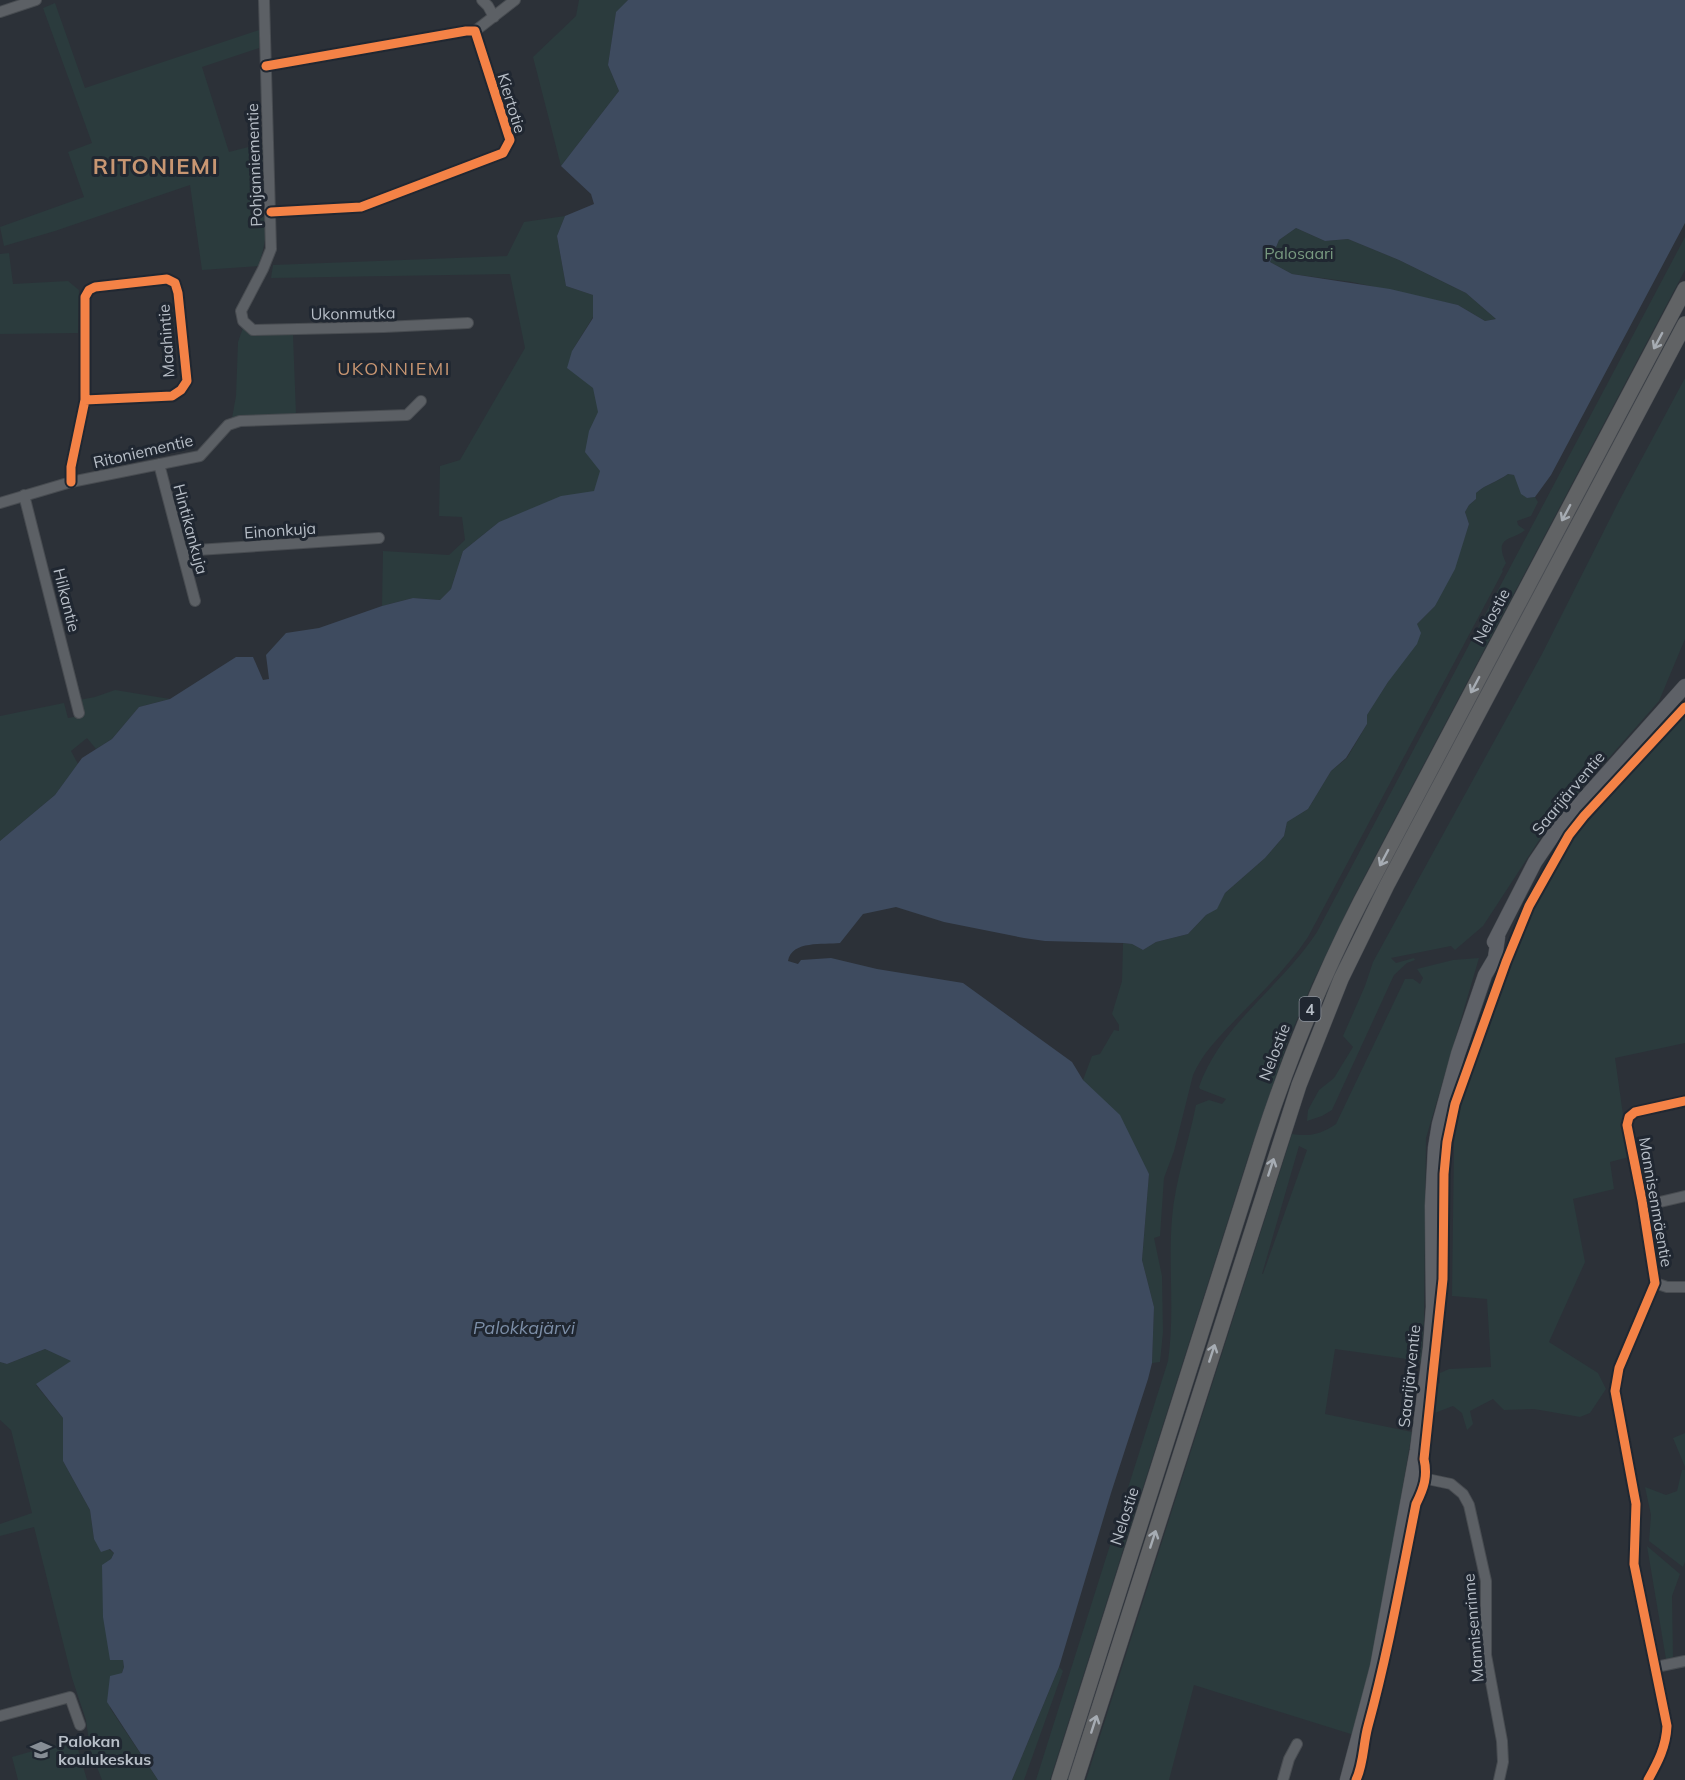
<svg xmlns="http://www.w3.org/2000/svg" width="1685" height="1780" viewBox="0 0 1685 1780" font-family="Mulish,sans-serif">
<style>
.green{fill:#2b3b3d;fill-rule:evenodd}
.water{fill:#3e4b5f;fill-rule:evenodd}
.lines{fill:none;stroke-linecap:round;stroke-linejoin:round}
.minor-casing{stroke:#484c51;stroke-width:12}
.major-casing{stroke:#4a4e54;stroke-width:15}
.highway-casing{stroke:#494d53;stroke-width:16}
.minor{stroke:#5c6065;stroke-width:10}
.major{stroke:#5e6167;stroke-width:14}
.highway{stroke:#616365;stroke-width:15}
.cycleway-casing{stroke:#202731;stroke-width:13}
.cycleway{stroke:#f48246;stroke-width:9}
.oneway{stroke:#a6acb3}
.labels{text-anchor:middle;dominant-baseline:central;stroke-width:6;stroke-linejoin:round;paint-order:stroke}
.shield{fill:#202731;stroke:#8a919a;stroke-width:1.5}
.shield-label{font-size:15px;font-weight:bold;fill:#b7bec7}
.street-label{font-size:16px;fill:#b7bec7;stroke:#202731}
.park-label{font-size:16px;fill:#789a80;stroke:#202731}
.poi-label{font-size:16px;font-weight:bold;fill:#b7bec7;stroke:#202731;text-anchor:start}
.neighbourhood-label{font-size:18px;letter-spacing:1.5px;fill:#c89672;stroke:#202731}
.water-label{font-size:18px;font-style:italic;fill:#7c8ea7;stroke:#202731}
.district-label{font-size:22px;font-weight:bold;letter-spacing:1.5px;fill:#c89672;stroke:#202731}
</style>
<rect width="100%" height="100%" fill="#2c3138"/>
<path class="green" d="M579 0H628L616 13 608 65 619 91 561 166 533 57 576 16Z
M55 3 85 88 259 30V48L202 67 229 152 264 143C266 184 273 228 258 266L202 270 190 185 55 231 4 246 0 227 84 197 68 152 92 143 43 8Z
M565 216 557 236 566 286 593 295V317L572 351 609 385 610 493 499 522 463 551 451 589 440 600 413 598 382 606 383 551 449 555 465 540 462 517 439 516 440 466 460 460 525 348 510 274 271 278 273 265 507 256 524 222Z
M1296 228 1325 241 1348 239 1399 260 1466 293 1496 319 1485 321 1458 305 1352 282 1292 274 1270 262 1279 240Z
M1685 237V270L1353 898 1312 984 1288 1041 1249 1154 1050 1780H1036L1168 1361C1175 1314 1168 1266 1172 1218 1175 1181 1189 1141 1196 1105L1209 1100 1222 1104 1226 1099 1200 1089 1199 1087C1221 1024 1282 986 1317 932Z
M9 253 13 284 68 281 79 290 78 333 0 334V254Z
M243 328 251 334 293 335 296 414 232 418 236 396 238 342Z
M1685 378V639L1659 701 1547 828 1483 926 1455 950 1451 946 1391 958 1396 963 1414 958 1415 960 1407 963 1394 975 1332 1110 1322 1116 1307 1121 1308 1110 1319 1090 1334 1078 1353 1047 1343 1036 1365 986 1373 962 1542 654 1619 501Z
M1508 474 1514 475 1527 498 1535 497 1538 502 1531 516 1517 521 1518 525 1525 530C1513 541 1493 535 1506 563L1502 570 1503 571 1308 937C1288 967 1263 991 1238 1017 1221 1035 1203 1052 1193 1075L1174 1151 1164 1178 1160 1236 1154 1238 1162 1276 1163 1332 1160 1362 1152 1363 1154 1307 1142 1260 1149 1174 1083 1080 1092 1056 1100 1054 1114 1030 1119 1031V1025L1112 1014 1122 981 1123 943 1132 944 1143 950 1156 942 1188 934 1206 915 1217 908 1225 893 1265 858 1284 836 1287 822 1308 809 1331 771 1347 758 1367 724 1366 716 1388 682 1417 624 1435 606 1462 545 1469 524 1465 512 1469 505 1476 499V493C1486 484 1498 482 1508 474Z
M115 690 170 699 139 707 112 739 96 749 87 738 71 751 78 764 55 795 0 841V716L64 703 68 718 79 716V700L95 697Z
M1685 713V1043L1615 1058 1629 1157 1610 1162 1614 1189 1573 1199 1585 1262 1549 1342 1598 1373 1606 1389 1590 1413 1580 1417 1534 1409 1504 1410 1493 1399 1470 1411 1473 1424 1467 1430 1462 1413 1453 1406 1432 1414 1436 1384 1440 1383V1373L1449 1369 1491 1367 1487 1299 1452 1296 1454 1142 1461 1105 1510 962 1534 906 1573 838Z
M1479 958 1426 1138 1424 1320 1421 1361 1335 1349 1325 1414 1412 1432 1374 1654 1354 1735 1194 1685 1169 1780H1086L1292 1134C1310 1137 1321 1134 1336 1124L1405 979H1413L1420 984 1423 978 1417 969 1453 960ZM1299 1146 1307 1150 1263 1274H1262Z
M45 1349 72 1361 36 1385 63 1418V1461L90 1510 94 1539 114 1553 111 1559 116 1659 123 1660 124 1667 110 1708 158 1780H102L90 1749 86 1720 72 1678 34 1527 0 1536V1524L32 1513 11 1430 0 1420V1362L7 1364Z
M1685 1433V1467L1673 1438Z
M1682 1470H1685V1562L1683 1567 1649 1541 1651 1515 1645 1487 1666 1495 1677 1491Z
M1647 1546 1680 1574 1672 1596 1673 1657 1666 1659Z
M1059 1667 1063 1671 1024 1780H1012Z
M75 1739 87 1780H18L12 1757Z"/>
<path class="water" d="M628 0H1685V223L1551 475 1535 497 1527 498 1521 494 1514 475 1508 474C1497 482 1486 484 1476 493V499L1469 505 1465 512 1469 524 1455 569 1435 606 1417 624 1421 633 1417 644 1388 682 1367 715V724L1346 758 1331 771 1308 809 1287 822 1284 836 1265 858 1225 893 1217 909 1206 915 1188 934 1156 942 1143 950 1132 944 1123 943 1045 941 1024 938 944 922 896 907 863 914 840 943C823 945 792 940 788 961L798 964 801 960 831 958 877 969 963 983 1072 1062 1083 1080 1120 1115 1149 1174 1142 1260 1154 1307 1152 1363 1148 1379 1111 1493 1059 1667 1012 1780H158L107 1702 110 1676 122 1673 124 1667 123 1660H110L103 1617 102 1565 111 1559 114 1553 110 1549 101 1552 94 1539 90 1510 63 1461V1418L36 1384 71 1361 45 1349 7 1364 0 1362V841L55 795 82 758 112 739 139 707 170 699 236 657H253L263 680 269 679 266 655 286 633 319 628 382 606 413 598 440 600 451 589 463 551 499 522 561 496 594 491 600 471 585 452 589 431 598 412 593 388 567 368 572 351 593 318V295L566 286 557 236 565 216 594 204 591 194 561 166 619 91 608 65 616 12ZM1296 228 1325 241 1348 239 1399 260 1466 293 1496 319 1485 321 1458 305 1390 289 1292 274 1270 262 1279 240Z"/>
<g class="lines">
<defs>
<path id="minor" d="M264 0 271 249 263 269 241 311 243 321 253 330 384 327 468 323
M482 0 488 6 494 17
M0 12 36 0
M475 31 515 0
M266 66 466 31H475L510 140 503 153 361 207 271 212
M159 464 195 601
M71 482V467L85 400V297L89 290 95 287 167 279 175 283 178 293 187 381 181 390 172 396 85 400
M24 495 79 713
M0 503 71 482 200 456 228 425 240 421 407 415 421 401
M182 551 379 538
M1643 1206 1685 1196
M1655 1283 1667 1287H1685
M1413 1476 1451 1484 1463 1494 1469 1505 1486 1581V1655L1502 1741 1503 1762 1499 1780
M1656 1667 1685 1661
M0 1716 70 1697 80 1725
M1283 1780 1289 1759 1297 1744
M1648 1780C1658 1762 1666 1747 1667 1726L1634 1564 1636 1504 1615 1391 1619 1368 1655 1283 1642 1200 1627 1125 1629 1117 1635 1112 1685 1101"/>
<path id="major" d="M1494 942 1535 862 1558 828 1685 686
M1347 1780 1377 1667 1417 1450 1430 1348 1433 1307 1432 1206 1435 1148 1439 1124 1458 1054 1485 975 1495 958 1498 937"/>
<path id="highway" d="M1059 1780 1262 1141C1289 1058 1321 979 1361 901L1685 289
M1076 1780 1299 1085 1341 979 1387 885 1685 324"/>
</defs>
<use href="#minor" class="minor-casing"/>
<use href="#major" class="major-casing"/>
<use href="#highway" class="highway-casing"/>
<use href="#minor" class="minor"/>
<use href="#major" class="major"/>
<use href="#highway" class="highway"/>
<defs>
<path id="cycleway" d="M266 66 466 31H475L510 140 503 153 361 207 271 212
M71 482V467L85 400V297L89 290 95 287 167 279 175 283 178 293 187 381 181 390 172 396 85 400
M1356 1780C1364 1763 1363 1744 1368 1726 1388 1653 1401 1579 1416 1504 1424 1488 1428 1476 1424 1459L1443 1279 1444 1174 1447 1142 1455 1104 1506 962 1529 906 1569 835 1584 816 1685 707
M1648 1780C1658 1762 1666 1747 1667 1726L1634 1564 1636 1504 1615 1391 1619 1368 1655 1283 1642 1200 1627 1125 1629 1117 1635 1112 1685 1101"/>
</defs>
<use href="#cycleway" class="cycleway-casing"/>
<use href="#cycleway" class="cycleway"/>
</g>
<defs><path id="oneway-shaft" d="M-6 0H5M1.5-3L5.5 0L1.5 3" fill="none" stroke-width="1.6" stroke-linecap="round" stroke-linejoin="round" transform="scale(1.5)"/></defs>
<g class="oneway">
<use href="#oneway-shaft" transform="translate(1658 341) rotate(118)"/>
<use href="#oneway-shaft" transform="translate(1566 513) rotate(118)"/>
<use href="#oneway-shaft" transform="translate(1475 685) rotate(118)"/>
<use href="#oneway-shaft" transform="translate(1384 858) rotate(118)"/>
<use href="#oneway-shaft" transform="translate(1271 1167) rotate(-72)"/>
<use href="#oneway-shaft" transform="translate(1212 1353) rotate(-72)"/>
<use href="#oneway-shaft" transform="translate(1153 1539) rotate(-72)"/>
<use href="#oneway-shaft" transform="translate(1094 1724) rotate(-72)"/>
</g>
<defs>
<symbol id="school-bare" viewBox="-9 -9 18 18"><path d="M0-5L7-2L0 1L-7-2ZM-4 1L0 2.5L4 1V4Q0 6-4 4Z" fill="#868d95" stroke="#202731" stroke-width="2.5" paint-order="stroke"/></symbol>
</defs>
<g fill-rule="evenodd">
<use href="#school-bare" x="26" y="1735" width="30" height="30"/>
</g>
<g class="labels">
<rect class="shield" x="1299.5" y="997" width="21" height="24" rx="4.5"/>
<g class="shield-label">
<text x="1310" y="1009">4</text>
</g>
<g class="street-label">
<text transform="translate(512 103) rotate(73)">Kiertotie</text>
<text transform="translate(254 165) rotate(-92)">Pohjanniementie</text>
<text transform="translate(353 313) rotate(-1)">Ukonmutka</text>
<text transform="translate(166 341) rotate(-94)">Maahintie</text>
<text transform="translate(143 451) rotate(-13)">Ritoniementie</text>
<text transform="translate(191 529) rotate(75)">Hintikankuja</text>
<text transform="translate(280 530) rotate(-4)">Einonkuja</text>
<text transform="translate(67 600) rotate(76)">Hilkantie</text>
<text transform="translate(1491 616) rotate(-62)">Nelostie</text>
<text transform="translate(1568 793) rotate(-50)">Saarijärventie</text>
<text transform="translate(1274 1052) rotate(-69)">Nelostie</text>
<text transform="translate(1656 1202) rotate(80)">Mannisenmäentie</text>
<text transform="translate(1409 1376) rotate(-84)">Saarijärventie</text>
<text transform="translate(1124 1516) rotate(-72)">Nelostie</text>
<text transform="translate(1473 1628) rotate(-95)">Mannisenrinne</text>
</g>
<g class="park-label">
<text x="1299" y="253">Palosaari</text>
</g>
<g class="poi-label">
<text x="58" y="1741">Palokan<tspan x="58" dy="18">koulukeskus</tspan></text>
</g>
<g class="neighbourhood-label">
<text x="394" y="368">UKONNIEMI</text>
</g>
<g class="water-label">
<text x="524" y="1327">Palokkajärvi</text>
</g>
<g class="district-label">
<text x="156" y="166">RITONIEMI</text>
</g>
</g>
</svg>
